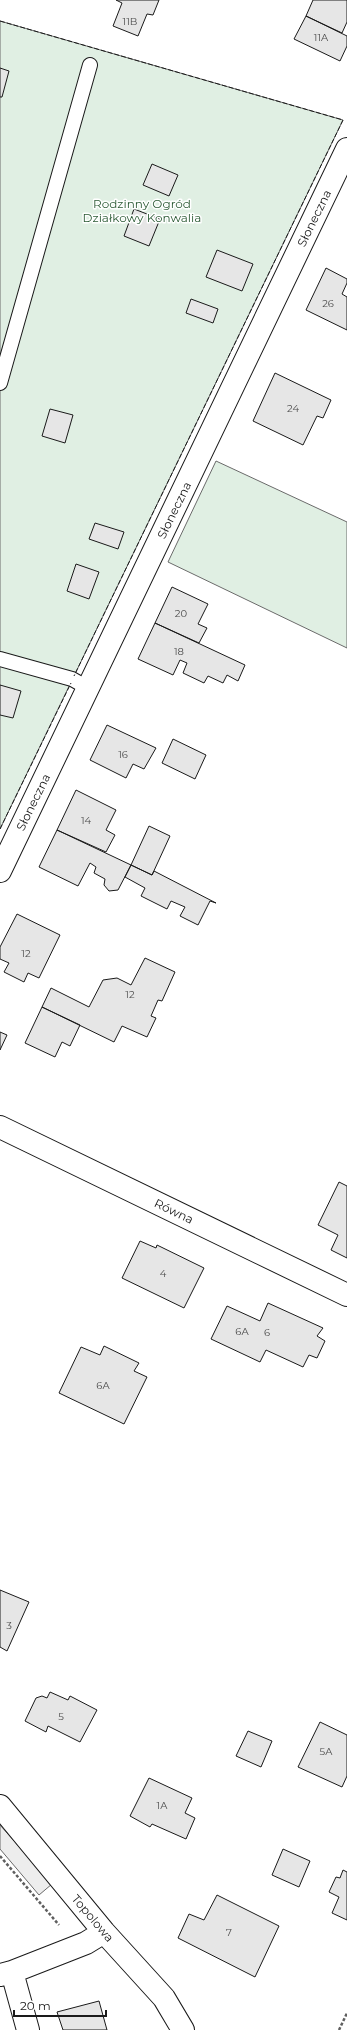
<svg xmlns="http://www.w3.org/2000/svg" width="347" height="2030" viewBox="0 0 347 2030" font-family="Montserrat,sans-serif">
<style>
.green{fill:#e0efe3;stroke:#6a6a6a}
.parking{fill:#ededed;stroke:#6a6a6a}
.building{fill:#e6e6e6;stroke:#1a1a1a}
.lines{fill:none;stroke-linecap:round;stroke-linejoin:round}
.service-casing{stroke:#1a1a1a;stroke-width:16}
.minor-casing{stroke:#1a1a1a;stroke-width:24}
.path{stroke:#5f5f5f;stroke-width:2.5;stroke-dasharray:3 2;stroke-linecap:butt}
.service{stroke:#fff;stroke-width:14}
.minor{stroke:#fff;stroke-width:22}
.fence{stroke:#1a1a1a;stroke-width:1;stroke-dasharray:5 2;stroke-linecap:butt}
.labels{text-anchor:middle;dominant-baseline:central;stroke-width:3;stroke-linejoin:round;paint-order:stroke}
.number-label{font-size:10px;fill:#4d4d4d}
.park-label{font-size:12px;fill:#2b5a34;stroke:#fff}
.street-label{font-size:12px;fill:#1a1a1a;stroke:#fff}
</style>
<rect width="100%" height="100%" fill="#fff"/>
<path class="green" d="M0 21 343 120 0 829Z
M216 461 347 522V648L168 562Z"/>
<path class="parking" d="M0 1825 52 1884 39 1895 0 1849Z"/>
<path class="building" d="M116 0H159L153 15 147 14 138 36 113 26 122 3Z
M313 0H347V22L342 33 306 16Z
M306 16 347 36V46L340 61 294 39Z
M0 68 9 71 2 97H0Z
M152 164 178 175 169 196 143 185Z
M134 209 160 219 149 246 124 236Z
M217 250 253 264 242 291 206 277Z
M326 268 347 279V283L342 294 347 297V330L306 310Z
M191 299 218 309 213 323 186 313Z
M275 373 331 400 323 418 317 416 303 445 253 421Z
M50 409 73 415 65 443 42 436Z
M95 523 124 532 118 549 89 539Z
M76 564 99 572 89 599 67 591Z
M172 587 208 604 198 624 207 628 199 643 155 623Z
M155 623 245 665 238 681 227 675 223 683 208 676 204 683 183 673 187 663 180 660 173 675 138 659Z
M0 685 21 691 13 718 0 715Z
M107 725 156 748 144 769 133 764 126 778 90 760Z
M173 739 206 755 195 779 162 763Z
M76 790 116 810 106 830 115 835 106 852 57 830Z
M149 826 170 836 152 875 131 865Z
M57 830 131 865 118 890 109 891 104 885 105 879 94 873 96 867 90 863 78 886 39 867Z
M131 865 152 875 154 871 216 903 210 901 198 925 180 916 185 907 171 901 167 909 141 896 145 888 125 877Z
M17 914 60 935 39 978 28 973 24 982 4 972 9 963 0 959V947Z
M145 958 175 972 162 1001 158 1000 151 1016 156 1018 147 1037 122 1026 114 1042 42 1007 51 988 89 1007 103 980 117 978 131 985Z
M42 1007 80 1025 70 1046 62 1042 55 1057 25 1043Z
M0 1032 7 1035 0 1050Z
M339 1182 347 1186V1258L331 1250 338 1235 318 1225Z
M140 1241 156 1248 157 1245 204 1268 184 1308 122 1278Z
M268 1303 323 1328 317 1336 325 1341 317 1358 309 1355 303 1367 266 1350 260 1362 211 1339 227 1306 260 1321Z
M104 1346 139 1363 134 1371 147 1377 124 1424 59 1393 81 1347 100 1355Z
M0 1590 29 1602 7 1651 0 1647Z
M50 1692 68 1700 70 1696 97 1710 80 1742 48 1726 46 1732 25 1721 36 1698 42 1696 47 1698Z
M320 1722 347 1735V1776L342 1787 298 1767Z
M248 1731 272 1741 261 1767 236 1756Z
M149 1778 192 1798 185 1813 195 1818 186 1839 152 1824 150 1827 130 1816Z
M283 1849 310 1861 299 1887 272 1875Z
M343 1870 347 1872V1920L332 1913 339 1897 329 1892 336 1877 340 1878Z
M217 1895 279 1926 255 1977 178 1938 189 1914 204 1920Z
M99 2001 107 2030H63L57 2012Z"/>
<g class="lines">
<defs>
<path id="service" d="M0 383 90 65
M0 659 72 679 88 688"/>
<path id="minor" d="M0 871 347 149
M0 1127 347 1295
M0 1806 104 1932 164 1998 183 2030
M12 1972 28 2030
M0 1975 12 1972 86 1943 104 1932"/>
</defs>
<use href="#service" class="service-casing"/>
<use href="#minor" class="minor-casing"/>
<path class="path" d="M0 1856 59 1925
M339 2030 347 2013"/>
<use href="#service" class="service"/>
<use href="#minor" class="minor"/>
<path class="fence" d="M0 21 343 120 74 676
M0 829 71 683"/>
</g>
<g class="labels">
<g class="number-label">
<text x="130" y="21">11B</text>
<text x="321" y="37">11A</text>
<text x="328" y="303">26</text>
<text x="293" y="408">24</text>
<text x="181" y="613">20</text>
<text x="179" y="651">18</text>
<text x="123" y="754">16</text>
<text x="86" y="820">14</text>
<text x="26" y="953">12</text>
<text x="130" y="994">12</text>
<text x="163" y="1273">4</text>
<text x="242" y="1331">6A</text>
<text x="267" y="1332">6</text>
<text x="103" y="1385">6A</text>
<text x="9" y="1625">3</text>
<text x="61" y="1716">5</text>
<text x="326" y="1751">5A</text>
<text x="162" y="1805">1A</text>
<text x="229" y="1932">7</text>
</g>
<g class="park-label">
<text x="142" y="203">Rodzinny Ogród<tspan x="142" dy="14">Działkowy Konwalia</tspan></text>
</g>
<g class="street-label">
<text transform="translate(314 218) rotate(-64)">Słoneczna</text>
<text transform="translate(174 510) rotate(-64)">Słoneczna</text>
<text transform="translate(33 802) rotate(-64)">Słoneczna</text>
<text transform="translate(174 1211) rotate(26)">Równa</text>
<text transform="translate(93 1918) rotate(50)">Topolowa</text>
</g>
</g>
<path d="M14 2010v6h92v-6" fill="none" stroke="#1a1a1a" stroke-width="2"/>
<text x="20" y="2010" font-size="12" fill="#1a1a1a" stroke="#ffffff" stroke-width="3" paint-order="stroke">20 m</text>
</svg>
